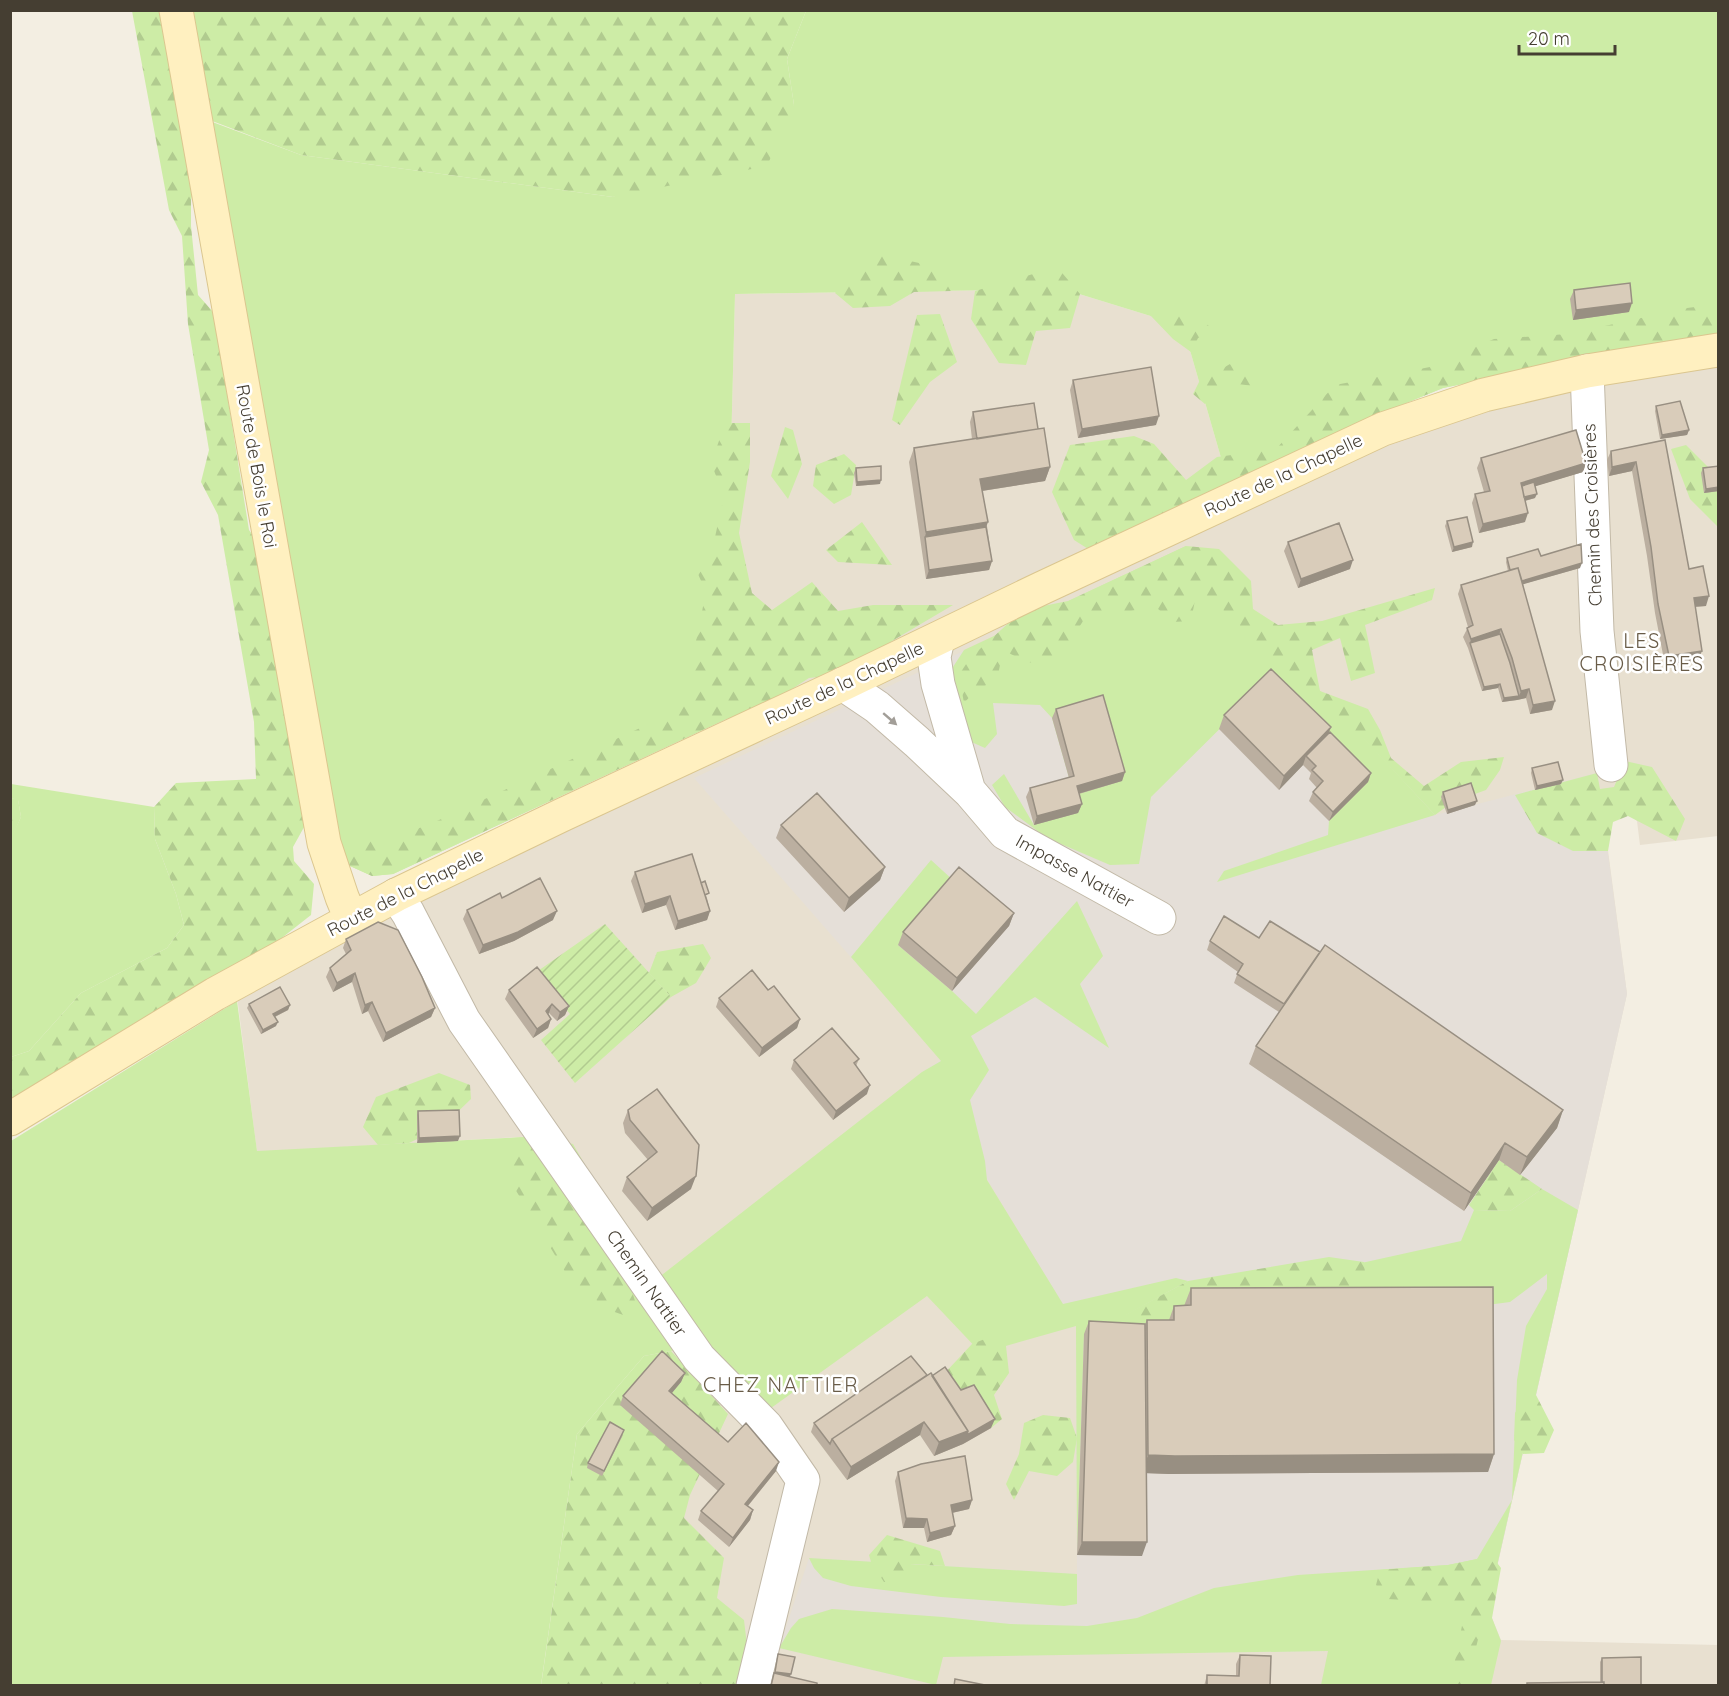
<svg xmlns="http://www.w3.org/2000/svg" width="1729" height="1696" viewBox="0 0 1729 1696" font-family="Quicksand,sans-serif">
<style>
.residential{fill:#e8e0d0}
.industrial{fill:#e5dfd8}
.grass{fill:#cdeca6}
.forest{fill:url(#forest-firs)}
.garden{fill:url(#garden-furrows)}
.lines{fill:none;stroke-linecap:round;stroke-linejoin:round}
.street-casing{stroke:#c2b9a7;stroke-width:35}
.secondary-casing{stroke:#dbc68f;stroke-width:35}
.street{stroke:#fff;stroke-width:33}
.secondary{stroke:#fff0c0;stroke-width:33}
.wall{fill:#bbafa0}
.shaded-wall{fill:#988f82}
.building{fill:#d9ccba;stroke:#988f82;stroke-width:1.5}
.oneway{fill:#a29e98}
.labels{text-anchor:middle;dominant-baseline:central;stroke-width:5;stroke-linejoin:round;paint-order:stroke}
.street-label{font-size:18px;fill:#453e32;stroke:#fff}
.neighbourhood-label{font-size:20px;letter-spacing:1.5px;fill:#695c48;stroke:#fff}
</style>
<defs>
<pattern id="forest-firs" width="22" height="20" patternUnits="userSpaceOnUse" patternTransform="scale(1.5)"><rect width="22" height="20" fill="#cdeca6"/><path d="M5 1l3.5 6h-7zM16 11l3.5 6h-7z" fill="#b1cb8f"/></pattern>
<pattern id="garden-furrows" width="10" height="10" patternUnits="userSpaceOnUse" patternTransform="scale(1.5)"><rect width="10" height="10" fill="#cdeca6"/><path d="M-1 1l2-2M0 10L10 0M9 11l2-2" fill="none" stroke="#b1cb8f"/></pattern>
</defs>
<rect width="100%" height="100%" fill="#f3eee2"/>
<path class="residential" d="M1063 289 1183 326 1230 489 1374 416 1718 344V836L1640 845 1637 821 1600 790 1627 994 1492 1589V1618L1501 1640 1718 1645V1685H541L644 1356 691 1347 537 1136 257 1152 234 973 724 720 735 294Z"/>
<path class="industrial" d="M1186 546 1435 815 1597 773 1627 994 1492 1589 1328 1651 943 1657 936 1685 779 1648 809 1558 1077 1574 1076 1326 922 1072 941 1060 694 778Z"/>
<path class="grass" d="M806 11H1718V329L1443 388 1374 416 1230 489 1183 326 1063 289 735 294 724 720 393 874 372 876 350 866 342 857 207 120 301 155 613 197 794 105 787 59Z
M1186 546 1435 815 1217 882 1224 871 1328 835 1329 821 1367 782 1266 683 1151 797 1139 864 1110 865 1047 838 1005 807 992 785 1004 774 1034 825 1074 795 1052 718 1040 705 993 703 997 734 985 748 969 741 951 695 953 667 964 650Z
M11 784 154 807 155 839 176 894 184 925 167 948 81 993 29 1051 11 1057 10 840 21 817 18 800 11 798Z
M931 860 954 881 898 945 952 991 976 1014 1077 901 1103 956 1080 984 1109 1048 1035 997 971 1036 989 1070 970 1100 985 1161 987 1180 1063 1304 1176 1278 1188 1281 1126 1315 1461 1241 1474 1210 1510 1211 1542 1189 1578 1210 1492 1588V1618L1501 1641 1491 1685H1321L1328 1651 943 1657 936 1685 779 1648 791 1628 799 1619 832 1609 943 1617 1010 1624 1087 1626 1137 1618 1214 1588 1298 1575 1448 1565 1477 1559 1512 1500 1517 1380 1526 1326 1547 1289V1274L1510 1302 1487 1305 1185 1323 1084 1335 1077 1555 1076 1326 981 1353 927 1296 757 1418 692 1347 644 1356 577 1434 541 1685 11 1686V1141L237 1001 257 1151 544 1136 649 1285 922 1072 941 1061 851 957Z
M809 1558 1077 1574V1604L1064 1606 941 1597 851 1586 823 1578 814 1568Z"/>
<path class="forest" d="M132 11H182L205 143 191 200V226L198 295 214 313 249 530 282 576 308 820 293 847 294 861 314 884 311 915 269 948 11 1103V1057L29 1051 81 993 167 948 184 925 176 894 155 839 154 807 176 783 256 779 254 722 218 515 201 482 209 450 188 324 182 236 169 210Z
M188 11H806L787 59 794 105 767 166 613 197 301 155 207 119Z
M869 252 951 270V291L914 292 890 306 853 308 835 293Z
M1057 267 1080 294 1070 328 1036 331 1026 365 999 363 971 319 975 291Z
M1718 304V337L1607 355 1443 388 1374 416 1093 552 1074 540 1052 492 1070 445 1134 436 1154 444 1186 480 1217 457 1276 449 1335 385 1430 367 1494 339 1568 334 1687 308Z
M1185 310 1215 330 1198 338 1191 352 1173 339 1151 316Z
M940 314 957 362 930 382 900 425 892 420 917 315Z
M1230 364 1269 388 1230 383 1205 404 1193 394 1199 382Z
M732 423H750V462L739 533 752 593 772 610 812 582 838 611 873 605H953L892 641 847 674 809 678 767 705 724 720 393 874 372 876 350 866 342 857 347 844 354 837 378 840 426 826 675 712 702 688 689 675 706 592 698 574 710 560 724 496 711 463 724 427Z
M785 427 793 430 802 464 788 499 771 476Z
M1686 445 1718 477V529V527L1690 499 1671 449Z
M844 454 856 465 851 495 834 504 813 486 816 465Z
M862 522 892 565 838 562 826 550Z
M1186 546 1219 549 1251 581 1253 609 1278 625 1322 621 1435 588 1432 600 1365 625 1375 673 1351 681 1340 638 1312 650 1320 691 1368 709 1380 730 1391 758 1424 786 1461 762 1504 757 1500 770 1486 790 1453 802 1435 815 1360 735 1295 686 1247 632 1212 600H1195L1191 621 1172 622 1155 606 1083 621 1062 655 1028 663 1003 650 997 680 976 690 964 703 959 675 970 658 1023 610 1068 601Z
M1625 761 1652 767 1685 819 1676 841 1628 816 1613 822 1608 851H1573L1537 833 1515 795 1597 773 1600 789 1614 787Z
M11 798 18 799 21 817 11 840Z
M703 944 711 958 696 983 671 997 649 973 657 952Z
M439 1073 470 1085 471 1099 442 1127 409 1143 378 1145 363 1127 376 1097Z
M537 1136 573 1144 629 1241 630 1285 640 1317H629L609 1310 570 1280 512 1184 511 1138Z
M1499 1160 1542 1189 1510 1211 1474 1210 1469 1205Z
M1329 1257 1364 1262 1366 1283 1294 1319 1245 1314 1123 1316 1188 1281Z
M990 1337 1006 1346 1009 1373 994 1395 1002 1419 991 1428 971 1394 958 1399 942 1376 972 1344Z
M671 1351 728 1414 690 1495 684 1518 724 1558 717 1598 744 1620 748 1654 741 1685 541 1686 577 1434 644 1356Z
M1536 1395 1554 1430 1544 1453 1523 1454 1514 1440 1515 1413 1522 1402Z
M1043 1415 1070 1418 1077 1438 1073 1462 1057 1476 1029 1471 1014 1500 1006 1484 1019 1454 1024 1423Z
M887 1535 940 1551 945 1566 911 1564 905 1582H884L871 1562 869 1555Z
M1492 1556 1501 1568 1492 1618 1480 1631 1467 1685H1450L1465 1611 1460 1603 1387 1599 1376 1585 1380 1570 1448 1565Z"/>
<path class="garden" d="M605 924 671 997 575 1083 541 1040 570 1014 535 973Z"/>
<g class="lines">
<defs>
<path id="street" d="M1587 371 1597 631 1611 765
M938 639 934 657 938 684 969 791
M843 684 877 707 917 742 970 792 1005 833 1159 918
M396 895 408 913 464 1021 699 1358 766 1426 803 1480 753 1686"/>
<path id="secondary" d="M176 10 324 843 342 897 351 919
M10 1119 215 994 396 895 562 815 843 684 1042 588 1383 429 1484 395 1587 371 1718 350"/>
</defs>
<use href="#street" class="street-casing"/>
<use href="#secondary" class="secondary-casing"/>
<use href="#street" class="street"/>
<use href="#secondary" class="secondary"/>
</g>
<path class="wall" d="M1574 290 1629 312 1573 320 1570 299Z
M1073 380 1156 425 1078 438 1070 390Z
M1656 406 1689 430 1687 435 1660 439 1655 411Z
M973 412 1038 429 1050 467 1045 481 982 491 992 561 989 570 926 579 909 462 914 448 972 439 970 422Z
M1665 440 1689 569 1706 606 1695 607 1698 660 1665 665 1655 613 1647 556 1632 471 1609 476 1607 460 1611 451Z
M1481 458 1586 463 1583 472 1535 486V498L1525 501V522L1479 533 1472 503 1475 494 1484 492 1477 468Z
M1719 466V491L1704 493 1701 473 1703 468Z
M856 468 880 484 856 486 854 473Z
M1447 521 1472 547 1452 552 1445 526Z
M1288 542 1350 569 1298 588 1284 551Z
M1541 556 1580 568 1523 584 1552 710 1530 714 1526 698 1517 700 1502 702 1498 688 1482 691 1468 648 1463 637 1468 627 1458 594 1461 585 1508 571 1506 562 1507 558Z
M1056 709 1125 772 1122 781 1079 794 1082 804 1078 813 1034 825 1026 797 1030 788 1069 778 1052 718Z
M1224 715 1330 732 1371 773 1368 782 1329 821 1309 801 1313 792 1317 788 1309 779 1311 773 1303 765 1279 790 1219 729Z
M1532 768 1561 784 1535 790 1531 773Z
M1443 792 1475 805 1447 814 1441 797Z
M781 825 885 867 880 880 844 912 776 838Z
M635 872 701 883 707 898 710 911 707 920 675 930 666 905 642 913 631 881Z
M502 898 553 920 514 941 479 954 463 919 467 910Z
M1014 913 1009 926 952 991 898 945 903 932Z
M1259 938 1563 1110 1557 1128 1520 1175 1499 1160 1464 1211 1249 1064 1256 1046 1279 1012 1234 983 1238 972 1207 950 1210 941Z
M346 939 435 1008 431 1017 383 1042 368 1011 362 1014 352 982 333 992 326 977 330 968 346 954 343 948Z
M509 990 569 1006 565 1015 557 1021 549 1013 548 1014 551 1019 548 1028 533 1038 505 999Z
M768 990 800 1019 797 1028 759 1057 716 1007 719 998Z
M249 1004 290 1005 288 1010 275 1017 276 1026 261 1034 247 1008Z
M859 1059 856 1066 867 1094 833 1120 791 1069 794 1060Z
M628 1110 691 1189 647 1221 622 1191 627 1177 648 1160 625 1133 623 1123Z
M418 1111 458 1141 417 1143V1115Z
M1191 1288 1494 1454 1488 1472 1169 1474 1146 1473 1142 1556 1077 1555 1084 1334 1089 1321 1145 1324 1147 1320H1169L1174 1306H1184Z
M685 1373 681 1382 672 1393 728 1442 776 1471 748 1506 753 1510 750 1520 729 1547 698 1520 701 1511 718 1491 620 1405 623 1396Z
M927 1375 932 1376 961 1390 991 1428 963 1444 934 1456 920 1435 847 1480 811 1432 814 1423Z
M623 1435 602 1476 587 1468 588 1463Z
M898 1472 972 1500 969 1509 952 1513 955 1526 951 1535 927 1542 924 1528H903L895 1481Z
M1240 1655 1270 1686H1204L1207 1675 1236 1676V1664Z
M1602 1658 1641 1686H1526L1527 1683 1600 1682V1662Z"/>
<path class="shaded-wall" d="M1632 303 1629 312 1573 320 1576 310Z
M1159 416 1156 425 1078 438 1082 429Z
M1689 430 1687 435 1660 439 1662 435Z
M1636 462 1632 471 1609 476 1612 467Z
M1586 463 1583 472 1520 491 1521 483Z
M1050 467 1045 481 975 492 980 479Z
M881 480 880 484 856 486 857 482Z
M1719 487V491L1704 493 1706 489Z
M1537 494 1535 498 1520 502 1522 497Z
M1528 513 1525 522 1479 533 1483 524Z
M988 522 983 536 925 537 926 532Z
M1473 542 1472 547 1452 552 1454 547Z
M1353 560 1350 569 1298 588 1301 579Z
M992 561 989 570 926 579 929 570Z
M1582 563 1580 568 1517 586 1519 581Z
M1709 596 1706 606 1690 607 1694 598Z
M1501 629 1498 638 1470 643 1471 639Z
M1702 651 1698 660 1665 665 1669 656Z
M1500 684 1498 688 1482 691 1484 687Z
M1529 689 1526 698 1517 700 1502 702 1504 698 1519 696 1521 691Z
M1555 701 1552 710 1530 714 1533 705Z
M1331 727 1326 741 1306 756 1303 765 1279 790 1284 776Z
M1125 772 1122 781 1074 795 1077 786Z
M1371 773 1368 782 1329 821 1333 812Z
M1563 780 1561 784 1535 790 1537 786Z
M1477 801 1475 805 1447 814 1448 810Z
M1082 804 1078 813 1034 825 1037 816Z
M885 867 880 880 844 912 849 898Z
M670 896 666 905 642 913 645 904Z
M557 911 553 920 514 941 479 954 483 945Z
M710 911 707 920 675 930 678 921Z
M1014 913 1009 926 952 991 957 978Z
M355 973 352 982 333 992 337 983Z
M372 1002 368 1011 362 1014 365 1005Z
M552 1004 549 1013 542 1020 546 1011Z
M290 1005 288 1010 272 1018 273 1014Z
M569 1006 565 1015 557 1021 560 1012Z
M435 1008 431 1017 383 1042 386 1033Z
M551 1019 548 1028 533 1038 537 1029Z
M800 1019 797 1028 759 1057 762 1048Z
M278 1022 276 1026 261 1034 263 1030Z
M870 1085 867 1094 833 1120 836 1111Z
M1563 1110 1557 1128 1520 1175 1527 1157Z
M460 1136 458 1141 417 1143 419 1138Z
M1505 1143 1499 1160 1464 1211 1471 1193Z
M696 1176 691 1189 647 1221 652 1208Z
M685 1373 681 1382 666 1400 669 1391Z
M995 1419 991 1428 963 1444 934 1456 939 1442Z
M924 1422 920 1435 847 1480 851 1467Z
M1494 1454 1488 1472 1169 1474 1142 1473 1148 1455Z
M779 1462 776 1471 742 1513 745 1504Z
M972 1500 969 1509 947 1514 951 1505Z
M753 1510 750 1520 729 1547 733 1538Z
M906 1518 927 1519 924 1528H903Z
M955 1526 951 1535 927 1542 930 1533Z
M1082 1542H1147L1142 1556 1077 1555Z
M775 1672 791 1674 789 1679 773 1677Z"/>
<path class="building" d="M1630 283 1632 303 1576 310 1574 290Z
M1151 367 1159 416 1082 429 1073 380Z
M1680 401 1689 430 1662 435 1656 406Z
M1034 403 1038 429 977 439 973 412Z
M1044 428 1050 467 980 479 988 522 926 532 914 448Z
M1576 430 1586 463 1521 483 1528 513 1483 524 1475 494 1490 491 1481 458Z
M1665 440 1689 569 1703 566 1709 596 1694 598 1702 651 1669 656 1658 604 1651 547 1636 462 1612 467 1611 451Z
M881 466V480L857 482 856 468Z
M1719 466V487L1706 489 1703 468Z
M1534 482 1537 494 1524 497 1522 486Z
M1467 517 1473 542 1454 547 1447 521Z
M1339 523 1353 560 1301 579 1288 542Z
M986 527 992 561 929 570 925 537Z
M1581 544 1582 563 1522 581 1518 568 1510 570 1507 558 1538 549 1541 556Z
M1518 568 1555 701 1533 705 1529 689 1521 691 1512 658 1501 629 1471 639 1467 628 1473 625 1461 585Z
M1500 634 1510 663 1519 696 1504 698 1500 684 1484 687 1470 643Z
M1271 669 1331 727 1284 776 1224 715Z
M1103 695 1125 772 1077 786 1082 804 1037 816 1030 788 1074 776 1056 709Z
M1330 732 1371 773 1333 812 1313 792 1323 781 1312 770 1316 766 1306 756Z
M1558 762 1563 780 1537 786 1532 768Z
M1471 783 1477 801 1448 810 1443 792Z
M817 793 885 867 849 898 781 825Z
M692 854 710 911 678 921 670 896 645 904 635 872Z
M959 867 1014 913 957 978 903 932Z
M540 878 557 911 518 932 483 945 467 910 500 893 502 898Z
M705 881 709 893 705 895 701 883Z
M1224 916 1259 938 1270 921 1320 952 1284 1004 1237 974 1243 964 1210 941Z
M378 922 398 930 422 977 435 1008 386 1033 372 1002 365 1005 355 973 337 983 330 968 351 950 346 939Z
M1325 945 1563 1110 1527 1157 1505 1143 1471 1193 1256 1046Z
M537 967 569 1006 560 1012 552 1004 546 1011 551 1019 537 1029 509 990Z
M752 970 768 990 774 986 800 1019 762 1048 719 998Z
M280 987 290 1005 273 1014 278 1022 263 1030 249 1004Z
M832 1028 859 1059 854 1063 870 1085 836 1111 794 1060Z
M657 1089 699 1145 696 1176 652 1208 627 1177 657 1152 630 1120 628 1110Z
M459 1110 460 1136 419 1138 418 1111Z
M1493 1287 1494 1454 1175 1456 1148 1455 1147 1320H1174V1306L1191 1305V1288Z
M1089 1321 1145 1324 1147 1542H1082Z
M662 1351 685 1373 669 1391 728 1442 746 1423 779 1462 745 1504 753 1510 733 1538 701 1511 724 1484 623 1396Z
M911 1356 927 1375 832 1439 830 1444 814 1423Z
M945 1367 961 1390 974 1385 995 1419 967 1435 968 1431 932 1376Z
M931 1373 968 1431 939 1442 924 1422 851 1467 832 1439Z
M610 1422 624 1430 604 1471 588 1463Z
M965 1456 972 1500 951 1505 955 1526 930 1533 927 1519 906 1518 898 1472 921 1464Z
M778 1654 795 1657 791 1674 775 1672Z
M1240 1655 1271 1656 1270 1686H1207V1675L1239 1676Z
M1641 1657V1686H1604V1682H1602V1658Z
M774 1673 817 1683V1686H771Z
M955 1679 990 1686H954Z
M1604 1682V1686H1527V1683Z"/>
<defs><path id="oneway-solid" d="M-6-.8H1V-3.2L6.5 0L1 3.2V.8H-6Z" transform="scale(1.5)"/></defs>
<use class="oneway" href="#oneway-solid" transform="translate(890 719) rotate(41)"/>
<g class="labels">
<g class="street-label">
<text transform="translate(257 466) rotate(80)">Route de Bois le Roi</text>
<text transform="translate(1283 475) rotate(-25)">Route de la Chapelle</text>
<text transform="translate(1592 515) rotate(-92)">Chemin des Croisières</text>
<text transform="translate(844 683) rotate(-25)">Route de la Chapelle</text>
<text transform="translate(1075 871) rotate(29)">Impasse Nattier</text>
<text transform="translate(405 892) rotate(-27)">Route de la Chapelle</text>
<text transform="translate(647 1283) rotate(55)">Chemin Nattier</text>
</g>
<g class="neighbourhood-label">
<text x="1642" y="640">LES<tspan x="1642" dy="23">CROISIÈRES</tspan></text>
<text x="781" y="1384">CHEZ NATTIER</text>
</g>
</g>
<rect width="1729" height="1696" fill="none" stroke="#453e32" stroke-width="24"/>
<path d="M1519 45v9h96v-9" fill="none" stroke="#453e32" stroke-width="3"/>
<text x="1528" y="45" font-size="18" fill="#453e32" stroke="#ffffff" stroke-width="4.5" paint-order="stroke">20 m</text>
</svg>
